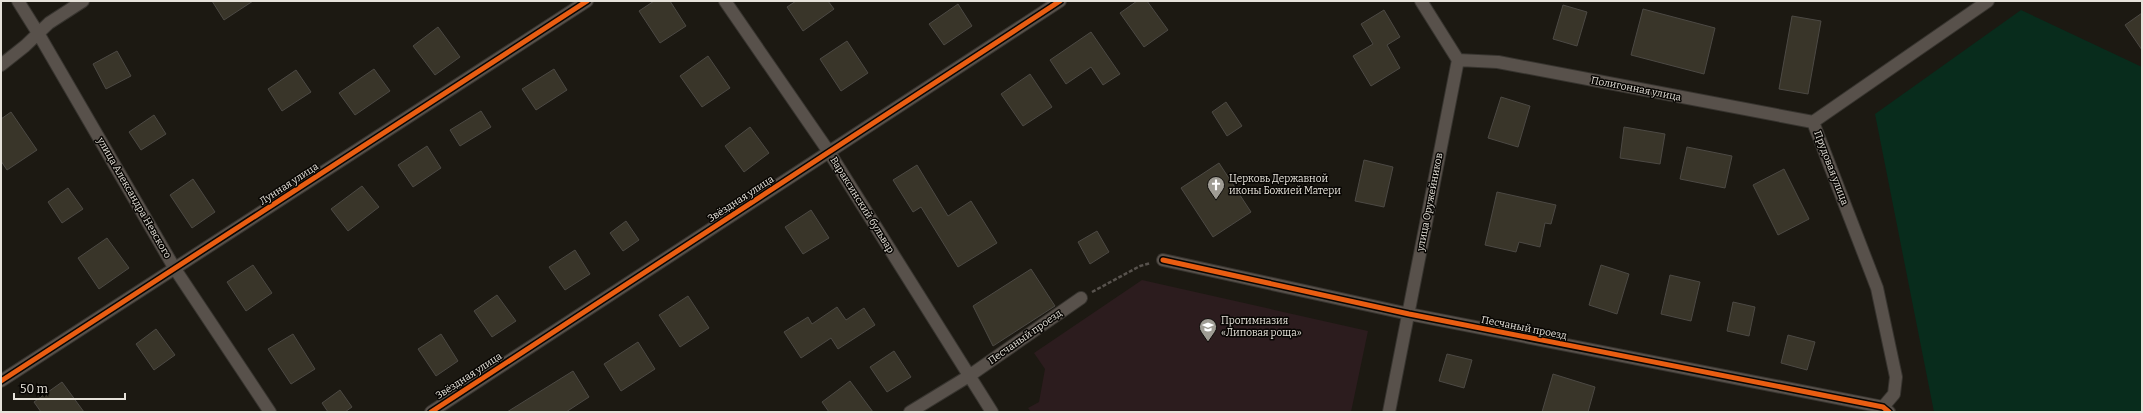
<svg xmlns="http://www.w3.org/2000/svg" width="2143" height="413" viewBox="0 0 2143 413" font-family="Bitter,serif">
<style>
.education{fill:#2c1c1e}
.green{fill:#082c1c}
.building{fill:#393529;stroke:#4c4944}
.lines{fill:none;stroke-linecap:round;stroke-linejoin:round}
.minor-casing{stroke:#37342f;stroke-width:14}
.path{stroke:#57524d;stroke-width:2.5;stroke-dasharray:4 2;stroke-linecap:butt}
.minor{stroke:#58514b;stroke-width:12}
.cycleway-casing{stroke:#080603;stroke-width:8}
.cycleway{stroke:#e95d12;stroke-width:5}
.labels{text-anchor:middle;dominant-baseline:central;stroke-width:3;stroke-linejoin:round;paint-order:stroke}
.street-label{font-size:10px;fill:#e6e2da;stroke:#080603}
.poi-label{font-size:10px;fill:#e6e2da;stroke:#080603;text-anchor:start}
</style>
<rect width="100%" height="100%" fill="#1c1912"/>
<path class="education" d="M1142 280 1368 331 1351 412H1031L1028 408 1039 402 1045 369 1034 353Z"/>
<path class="green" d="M2021 10 2142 67V412H1934L1875 114Z"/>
<path class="building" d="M212 1H253L224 20Z
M654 1H670L686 26 660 43 639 11Z
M796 1H828L834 9 803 31 787 7Z
M1137 1H1147L1168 30 1144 47 1120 13Z
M958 4 972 26 944 45 929 24Z
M1563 5 1587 12 1577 46 1553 39Z
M1643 9 1715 28 1704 74 1631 55Z
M1384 10 1400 37 1387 45 1400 68 1371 86 1353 56 1373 44 1361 24Z
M2142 13V50L2125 25Z
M1792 16 1821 21 1808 94 1779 89Z
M438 27 460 57 435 75 413 46Z
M1091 32 1120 74 1103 85 1091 67 1066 84 1050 60Z
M847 41 868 73 841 91 820 59Z
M117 51 131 76 106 89 93 64Z
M708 56 730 88 702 107 680 76Z
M374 69 390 91 355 115 339 93Z
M554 69 567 90 536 110 522 89Z
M296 70 311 92 282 111 268 89Z
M1030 74 1052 107 1023 126 1001 94Z
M1501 97 1530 106 1518 147 1488 138Z
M1226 102 1242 126 1227 136 1212 112Z
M481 111 491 127 460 146 450 130Z
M11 112 37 150 7 170 1 161V119Z
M154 115 166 134 141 150 129 132Z
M750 127 769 153 744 172 725 146Z
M1624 127 1665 134 1660 164 1620 158Z
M427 146 441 168 413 187 398 165Z
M1687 147 1732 156 1725 188 1680 179Z
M1364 160 1393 167 1384 207 1355 201Z
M1219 163 1251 212 1213 237 1181 188Z
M917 165 948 216 971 201 997 243 958 267 921 207 913 212 893 180Z
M1784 169 1809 219 1778 235 1753 185Z
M193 179 215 212 192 228 170 195Z
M362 186 379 207 348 231 331 209Z
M68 188 83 209 62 223 48 202Z
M1497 192 1556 205 1551 224 1545 223 1540 247 1519 242 1516 252 1485 245Z
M811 210 829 238 803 254 785 227Z
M626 221 639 240 623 251 610 233Z
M1097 231 1109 252 1090 264 1078 242Z
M107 238 129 268 99 289 78 258Z
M575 250 590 274 565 290 549 267Z
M253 265 272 293 246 311 227 282Z
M1601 265 1629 274 1617 314 1589 305Z
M1031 269 1055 306 993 346 973 306Z
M1670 275 1700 282 1691 321 1661 314Z
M497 295 516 321 492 337 474 311Z
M688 296 709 328 680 347 659 315Z
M1733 302 1755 307 1749 336 1727 331Z
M837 307 846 320 864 308 875 325 838 349 831 338 801 358 784 332 808 317 812 324Z
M156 329 175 355 154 370 136 344Z
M293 334 315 369 291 384 268 349Z
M441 334 458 361 436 376 418 349Z
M1788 335 1815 342 1807 370 1781 363Z
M638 342 655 369 621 391 604 364Z
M894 351 911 377 887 392 870 367Z
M1447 354 1472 360 1464 388 1439 381Z
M573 371 589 397 566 412H507Z
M1553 374 1595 387 1588 412H1542Z
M850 381 873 412H829L822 402Z
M62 382 84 412H41L34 402Z
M340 390 352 407 345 412H328L322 403Z"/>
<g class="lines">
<defs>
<path id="minor" d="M18 1 38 33 175 269 270 412
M725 1 829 152 992 412
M1458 60 1498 62 1813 122
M1 65 25 46 49 23 83 1
M1813 122 1877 288 1896 377 1894 394 1883 407
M1813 122 1988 1
M1163 260 1409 314 1883 407 1889 412
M1 381 587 1
M431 412 1060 1
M910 412 969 376 1081 298
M1389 412 1458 60 1421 1"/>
</defs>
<use href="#minor" class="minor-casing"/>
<path class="path" d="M1092 292 1140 266 1151 263"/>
<use href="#minor" class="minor"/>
<defs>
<path id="cycleway" d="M1163 260 1409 314 1883 407 1889 412
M1 381 587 1
M431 412 1060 1"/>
</defs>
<use href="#cycleway" class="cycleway-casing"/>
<use href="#cycleway" class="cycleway"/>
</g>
<defs>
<symbol id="church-pin" viewBox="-11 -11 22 30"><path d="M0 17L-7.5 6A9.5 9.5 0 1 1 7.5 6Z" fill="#9f9c94" stroke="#080603"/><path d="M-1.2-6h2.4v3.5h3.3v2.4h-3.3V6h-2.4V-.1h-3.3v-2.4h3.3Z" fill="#fff"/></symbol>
<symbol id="school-pin" viewBox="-11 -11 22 30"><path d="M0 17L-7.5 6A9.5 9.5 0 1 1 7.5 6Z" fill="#9f9c94" stroke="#080603"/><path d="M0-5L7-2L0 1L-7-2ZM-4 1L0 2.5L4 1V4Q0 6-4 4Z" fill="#fff"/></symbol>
</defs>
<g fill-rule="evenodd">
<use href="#church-pin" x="1206" y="175" width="20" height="27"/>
<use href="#school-pin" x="1198" y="317" width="20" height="27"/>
</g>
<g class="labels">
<g class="street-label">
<text transform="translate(1636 89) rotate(11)">Полигонная улица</text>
<text transform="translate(1831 168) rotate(69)">Прудовая улица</text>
<text transform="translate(289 184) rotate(-33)">Лунная улица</text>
<text transform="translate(134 198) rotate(60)">улица Александра Невского</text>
<text transform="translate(741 199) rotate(-33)">Звёздная улица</text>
<text transform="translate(1430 202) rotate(-79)">улица Оружейников</text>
<text transform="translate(862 205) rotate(58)">Вараксинский бульвар</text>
<text transform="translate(1524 328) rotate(11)">Песчаный проезд</text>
<text transform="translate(1025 337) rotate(-35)">Песчаный проезд</text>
<text transform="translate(469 376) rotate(-33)">Звёздная улица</text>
</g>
<g class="poi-label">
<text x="1229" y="179">Церковь Державной<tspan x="1229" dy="12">иконы Божией Матери</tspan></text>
<text x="1221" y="321">Прогимназия<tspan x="1221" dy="12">«Липовая роща»</tspan></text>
</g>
</g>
<rect width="2143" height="413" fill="none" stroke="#e6e2da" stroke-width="4"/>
<path d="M14 393v6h111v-6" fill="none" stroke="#e6e2da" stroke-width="2"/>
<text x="20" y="393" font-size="12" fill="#e6e2da" stroke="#080603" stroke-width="3" paint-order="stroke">50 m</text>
</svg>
